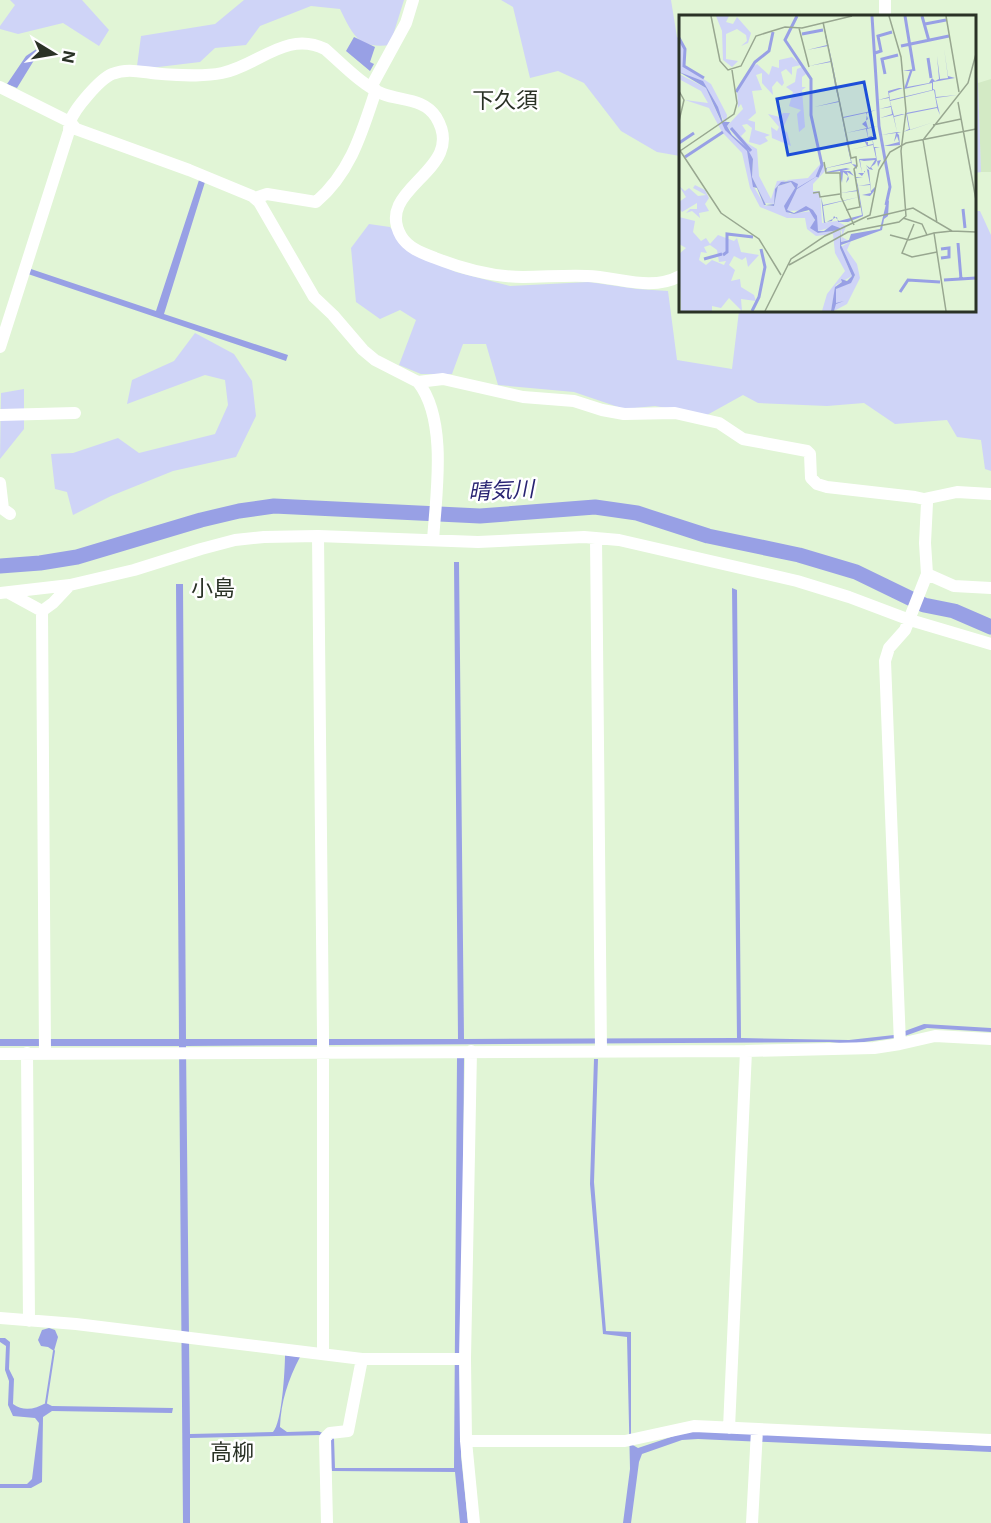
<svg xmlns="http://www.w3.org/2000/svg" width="991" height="1523" viewBox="0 0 991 1523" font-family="Inter,'Noto Sans JP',sans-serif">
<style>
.built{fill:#d3eac5}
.green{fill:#cfd4f7}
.water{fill:#98a0e5}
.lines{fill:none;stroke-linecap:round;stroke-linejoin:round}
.stream{stroke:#98a0e5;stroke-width:2}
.river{stroke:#98a0e5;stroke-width:15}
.minor{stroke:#fff;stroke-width:12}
.labels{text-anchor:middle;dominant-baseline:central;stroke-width:5;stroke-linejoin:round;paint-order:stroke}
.neighbourhood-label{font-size:22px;fill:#2a3226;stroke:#fff}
.water-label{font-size:22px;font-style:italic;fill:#282372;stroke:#fff}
.inset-river{fill:none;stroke:#98a0e5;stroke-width:3}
.inset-road{fill:none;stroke:#98a790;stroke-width:1.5}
.view{fill:#1d4ed8;fill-opacity:0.15;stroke:#1d4ed8;stroke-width:3}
.inset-edge{fill:none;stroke:#2a3226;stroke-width:3}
</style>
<rect width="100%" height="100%" fill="#e1f5d6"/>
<path class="built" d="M991 79V172H981L978 83Z"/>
<path class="green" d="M10 0H82L109 30 99 46 63 23 18 34 0 29V26L15 5Z
M244 0H404L390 45C358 49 353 35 340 9L311 6 260 26 246 45 215 48 200 62 150 68 137 66 141 36 215 24Z
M501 0H671L677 37 680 38V156L657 152 621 131 584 83 558 71 530 78 513 7Z
M975 60 978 83 981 172 975 173Z
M975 211H980L991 235V471L985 469 981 440 957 437 947 420 895 424 864 403 827 406 758 403 743 395 707 415 655 406 624 409 574 392 498 385 486 344H463L452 374H421L399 365 416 320 400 310 380 319 356 302 351 248 369 224 390 227 408 251 456 272 510 286 589 282 637 289 668 291 677 360 732 369 739 311 974 310Z
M195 333 234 354 252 381 256 416 236 457 173 471 111 496 73 515 67 492 55 489 51 454 73 453 118 438 139 453 215 434 228 405 225 380 205 375 127 404 132 380 174 361Z
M24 389V429L0 459 1 393Z"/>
<path class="water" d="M354 37 375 47 370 62 374 64 370 71 346 51Z
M44 44 17 88 7 84 26 56Z
M199 180 205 182 164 314 288 355 286 361 28 274 31 269 156 311Z
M454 562H459L464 1039 737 1038 732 588 737 590 741 1038 849 1040 894 1035 924 1024 991 1028V1032L927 1028 902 1037 849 1044 830 1042 186 1046 190 1434 273 1432C282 1423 285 1370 285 1355L300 1357C288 1380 281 1401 280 1427L287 1432 318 1431 334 1438 335 1468H454L457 1058H464L461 1456 468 1523H460L455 1472 332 1471 321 1435 190 1438V1523H183L179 1046H0V1039H179L176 584H183L186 1039H458Z
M594 1059H598L594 1182 606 1331 631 1332V1444L638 1448 680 1434 696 1431 991 1446V1452L698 1439 682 1440 642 1454 639 1462 631 1523H623L630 1469 627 1337 603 1334 590 1184Z
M49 1328 55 1330 58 1337 54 1351 48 1347 41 1346 38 1340 42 1330Z
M0 1338H5L10 1342 9 1369 14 1379 13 1404C24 1412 35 1409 46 1403L52 1406 173 1408 172 1413 52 1411 43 1417 42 1482 31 1488H0V1484H27L32 1479 39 1423 35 1418 13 1416 8 1405 9 1381 5 1370 6 1346 0 1342Z"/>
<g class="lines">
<path class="stream" d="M46 1403 54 1351"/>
<path class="river" d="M0 566 40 563 77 557 201 520 239 511 274 506 480 516 595 507 637 513 708 536 799 555 856 572 924 605 954 611 991 627"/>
<path class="minor" d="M885 0V16
M0 87 70 122 76 129 189 170 252 196 259 202 314 297 333 315 363 350 375 360 418 382C448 420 436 495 433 540
M371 87 406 23 413 0
M255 198 267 194 316 202C351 172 362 132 376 90
M0 347 69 131C69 128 69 125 70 122 74 109 100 79 112 74 129 67 144 73 162 74 181 75 203 77 222 73 258 66 286 30 325 49 341 63 364 87 383 94 401 101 424 98 436 117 469 171 373 187 401 236 408 248 422 253 435 258 463 269 493 277 523 277 544 277 566 275 587 276 619 277 650 292 680 276
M418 382 443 379 523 397 574 401 602 410 624 414 675 413 719 423 743 439 807 451 810 454 811 478 817 484 827 487 915 497 924 499 957 492 991 494
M0 415 75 413
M0 483 3 509 10 514
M318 536 323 1035V1354
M596 538 601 1051
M927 574 954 586 991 588
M0 593 70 585 134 570 201 549 235 540 264 537 318 536 478 542 584 537 619 540 797 581 849 597 910 620 991 644
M9 593 42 611 45 1053
M42 611 53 603 70 585
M900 1044 885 661 889 648 905 630 927 574 925 543 927 503 924 499
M471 1051 465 1359 466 1441 474 1523
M27 1053 29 1321
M0 1054 746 1051 874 1048 900 1044 935 1036 991 1039
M0 1318 76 1324 362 1359H465
M729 1428 746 1051
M466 1441H625L694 1426 991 1440
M327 1523 325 1438 330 1433 348 1431 362 1359
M752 1523 757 1430"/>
</g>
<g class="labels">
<g class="neighbourhood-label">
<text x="505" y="100">下久須</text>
<text x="213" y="588">小島</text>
<text x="232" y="1452">高柳</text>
</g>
<g class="water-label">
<text transform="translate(501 490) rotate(-3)">晴気川</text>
</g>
</g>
<g transform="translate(679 15)">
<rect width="297" height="297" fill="#e1f5d6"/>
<path d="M37 1H50L47 7 54 9 58 2 72 18 69 28 62 31 68 26 67 20 58 14 47 19V44L59 46 53 52 44 45 43 16ZM0 23 6 33 5 51 32 69 48 100 47 110 26 70 0 57ZM113 42 122 50 113 52V60L107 54 102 57 105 68 103 71 98 66 93 72 94 80 83 68V58L77 60 83 75 73 76 77 98 69 105 76 107V115L91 120 86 122 89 126 81 130 70 127 73 113 68 109 63 110 67 116 62 121 68 128 78 134 80 161 92 184 98 166 129 163 142 148 141 160 144 147 146 156 134 169V176H141L143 208 158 206 167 211 163 222 168 225 162 227 163 216 153 212 139 216 134 195 108 196V189L119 173 116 169 107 165 97 172 95 189 86 188 73 162 74 144 48 111 64 94 62 89 59 93 58 73 75 51 78 49 90 60 93 51 100 53V45ZM123 52 127 59 123 62V72H127L123 75 126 112 120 117 118 99 122 95 110 91 114 77 107 72 116 67 118 54ZM0 59 27 73 42 107 68 136 75 172 86 191H95L99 171 112 167 116 173 106 195 111 199 133 196 139 218 161 215V233L173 261 157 270 152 296H143L148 279 166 256 156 238 154 219 137 221 128 214 126 203H108L81 192 71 173 63 138 43 117 30 93 6 85 29 88 22 76 0 64ZM104 98H111L103 115 108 117 112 131 93 123 92 112 98 116 100 112 89 99 101 102ZM16 170 26 175 30 183 26 189 30 196 20 198 21 203 13 196 7 198 11 194H18V188L3 197 0 193V187L7 182 0 171 6 176 10 173 19 181 27 180 14 173ZM0 202 16 206 14 217 22 226 27 223 31 229 39 220 55 226 58 223 62 237 80 240 69 252 67 242 63 245 55 241 50 250 56 255 52 266 61 264 62 272 75 280 77 286 62 284 63 296 50 283 42 293 33 291V296H2L0 239 7 233 0 229ZM31 230 38 235 40 247 47 246 45 250 33 245 27 250 20 245 22 237 28 238 25 232ZM172 226 168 235 178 249 181 263 168 289 155 296 157 274 176 261 162 232Z" fill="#cfd4f7" fill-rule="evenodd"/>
<path d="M144 7 153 46 164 102 197 95 188 98 187 106 189 113 198 111 188 114 189 122 199 119 193 121 195 132H201L196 133 198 146 202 145 199 152 198 145 196 149 192 152 194 155 190 154 187 150 188 154 190 155 192 176 196 172V175L191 181 183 180 192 178 191 170 179 171 184 201 169 207H159L158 202 145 208 142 182 144 190 180 182 179 176 162 178 179 175 176 160V155L177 162H184L177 163 179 171 191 169 187 150 191 153 196 145 185 146 181 145 183 158H185V156H186L185 158 183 161 179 158H183L180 144 197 143 194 130 170 135 173 149 178 150V154L172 148 148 153 147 157 167 153 171 154 163 156H171L175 161 168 157 170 164 167 168 169 161 164 157 163 168 162 164 142 167 162 164 161 156 148 158 147 157V153L172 147 169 134 146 141 169 134 166 118 140 123 166 118 163 102 136 108 163 102 160 87 135 92 160 86 156 71 136 75 156 71 152 47 130 51 152 46 149 31 128 35 148 30ZM187 98 189 104 183 109 188 113 167 118 164 103ZM187 114 189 123 185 125 186 127 193 122 194 129 189 130V127H186L188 131 170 135 167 118ZM180 182 183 200 160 206 155 201 153 206 146 207 144 191ZM265 33 269 61 276 63 254 67V74L256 75 257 82 278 80 257 83 261 100 258 93 228 99 231 115 255 107 224 117 230 114 227 98 258 92 255 75 211 86 215 101 223 99H226L215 102 218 117H222L218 118 220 120 221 130 211 131H205L220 127 218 121 215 127 217 118 202 120 218 117 214 100 201 103 213 99 212 92 200 94 212 91 210 83 199 85 210 82 209 76 220 73H224L210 78 211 85 253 75V68L225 74 231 56H224L234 54 228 72 250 68 253 63 256 66 260 64 258 41 261 64 269 63ZM0 57 24 66 39 92 44 107H51L48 111 53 120 68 133 74 144 73 162 87 190 95 189 96 174 102 167 113 166 119 169 118 173 140 160 118 174 108 195 115 198 127 191 134 195 138 201 139 216H145L153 210 161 213 162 227 170 225 172 219 201 214 207 189 210 185 209 201 205 204 203 215 162 230 176 260 172 268 157 274V288L165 286 157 289 155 296H152L156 272 163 267 162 264 168 266 173 261 161 233V215L139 218 131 213 136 205 130 195 115 199 107 197 105 191 116 173 112 167 99 171 95 191 85 190 78 173 74 172 68 136 46 115 27 73Z" fill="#98a0e5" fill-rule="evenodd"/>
<path class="inset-river" d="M118 1 106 25 132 64V100L143 150 138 162M193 1 200 111 211 172 207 190M226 1 235 56M243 1 250 26M246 9 267 5M123 19 144 15M0 23 6 34 5 51 25 63M222 31 270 21M196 38 202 36 199 21 213 17M249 43 252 63M206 59 203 44 219 40M57 77 76 47 90 36 94 17M52 113 72 136M0 128 15 118M6 142 44 117M284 194 286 213M279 228 282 264M262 234 270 233V242L262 243M44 240 48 237V219L74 222M25 244 43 239M265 265 297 263M221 277 229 265 261 267M73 296 80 282 86 252 82 234"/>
<path class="inset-road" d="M32 1 41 46 49 55 62 51 77 21 106 12 123 13 173 1M267 1 280 77M144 7 172 143 177 142 178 151 175 154 181 192 167 195M120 13 130 52M0 76 5 85 0 106M279 87 297 185M254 110 282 104M244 125 289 68 297 39M244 125 258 208M0 134 42 198 80 224 102 260M1 136 55 99 58 88 53 55M145 147 147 158H161L162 182 175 210M134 178 140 177 141 182 161 179M224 203 243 209 248 220M188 204 234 193 273 216 297 217M235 209 223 238 233 242 258 237M211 220 230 225 255 218M110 250 169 217 220 207 227 201 222 136 227 96 222 42 210 1M86 296 112 244 146 221 191 200 200 155 211 137 227 128 297 114M267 296 255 218 273 216"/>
<path class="view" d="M185 67 196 123 109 140 98 84Z"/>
<rect width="297" height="297" class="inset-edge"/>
</g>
<g transform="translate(54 54) rotate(101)" stroke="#ffffff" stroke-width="4.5" paint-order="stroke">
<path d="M0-4.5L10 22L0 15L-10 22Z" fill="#2a3226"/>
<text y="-9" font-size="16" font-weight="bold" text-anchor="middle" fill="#2a3226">N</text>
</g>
</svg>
